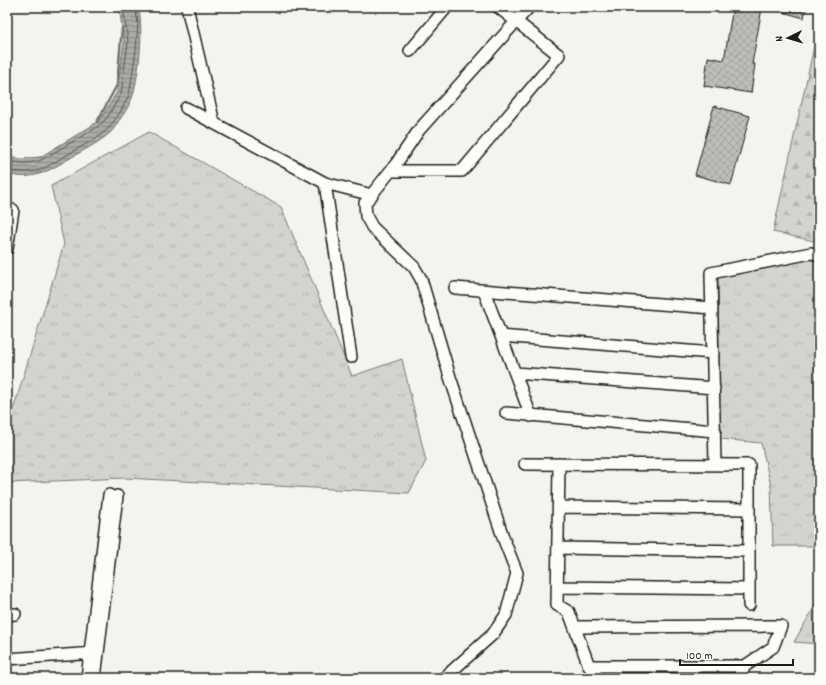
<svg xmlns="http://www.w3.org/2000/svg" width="826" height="685" viewBox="0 0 826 685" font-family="Dekko,sans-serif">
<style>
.grass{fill:url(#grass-tufts);stroke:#787876}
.forest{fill:url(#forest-firs);stroke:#787876}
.water{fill:url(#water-rules);stroke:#72716f}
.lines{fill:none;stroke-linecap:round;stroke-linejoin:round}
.shore{stroke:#555553;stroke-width:1}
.stream{stroke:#72716f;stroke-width:2.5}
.building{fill:url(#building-cross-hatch);stroke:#1c1c1c}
.minor-casing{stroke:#1c1c1c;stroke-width:14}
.minor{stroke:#fdfcf7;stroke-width:11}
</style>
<defs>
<pattern id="grass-tufts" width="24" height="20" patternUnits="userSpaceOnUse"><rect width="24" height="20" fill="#d4d3cf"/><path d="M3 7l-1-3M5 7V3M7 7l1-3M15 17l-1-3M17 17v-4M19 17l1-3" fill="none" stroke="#b5b5b1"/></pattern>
<pattern id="forest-firs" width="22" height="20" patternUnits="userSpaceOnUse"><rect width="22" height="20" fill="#d4d3cf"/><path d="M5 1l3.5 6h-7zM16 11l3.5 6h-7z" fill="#b5b5b1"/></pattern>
<pattern id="water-rules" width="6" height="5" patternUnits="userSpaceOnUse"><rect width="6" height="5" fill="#abaaa6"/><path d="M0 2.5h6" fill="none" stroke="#8a8a86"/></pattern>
<pattern id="building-cross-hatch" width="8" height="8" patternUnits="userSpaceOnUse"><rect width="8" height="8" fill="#bebdba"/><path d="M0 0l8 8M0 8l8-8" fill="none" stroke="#a3a29f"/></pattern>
</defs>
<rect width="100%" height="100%" fill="#f4f3ee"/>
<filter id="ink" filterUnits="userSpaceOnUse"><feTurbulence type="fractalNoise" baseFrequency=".025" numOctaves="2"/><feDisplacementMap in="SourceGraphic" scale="8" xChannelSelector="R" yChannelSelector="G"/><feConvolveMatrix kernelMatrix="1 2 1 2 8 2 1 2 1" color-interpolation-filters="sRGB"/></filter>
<g filter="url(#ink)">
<path class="grass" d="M149 132 281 207 352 376 402 359 426 461 409 493 125 478 7 483V430L64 244 51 186Z
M811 258 819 260V546H773L771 486 761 443 720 439 718 276Z
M819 595V644L794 642 816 604Z"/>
<path class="forest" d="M819 24V242L773 232Z"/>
<path class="water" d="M119 7H139C143 34 140 69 133 95 130 105 124 114 118 122 116 125 114 129 111 132 99 143 82 151 67 160 47 172 32 181 7 174V156L18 159 40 157 93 125 103 115 117 92 124 41Z"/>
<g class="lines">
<path class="shore" d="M7 160C19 164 29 164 41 160L96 128 107 118 121 94 128 41 123 7
M7 171 26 172 41 170 98 137 109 128 121 111 129 95 136 50 138 23 135 7"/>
<path class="stream" d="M97 122 117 85 122 28"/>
</g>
<path class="building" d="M733 7 762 8 752 64H755L751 93 704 86 708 57 724 60Z
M785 7H806L804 18 783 12Z
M714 106 750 116 731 185 695 175Z"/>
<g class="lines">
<defs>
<path id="minor" d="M187 7 214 123
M410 51 447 7
M186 108 325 183 372 195
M391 171H462L559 55 498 7
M325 183 351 357
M7 212 13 210 7 249
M455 288 712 308
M484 291 531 416
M501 336 713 353
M515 373 714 388
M506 413 715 431
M525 464 749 465V605
M559 464 557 605 569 612 589 666 598 678
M715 465 711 273 811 253 819 255
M559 507 749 509
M558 548 749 551
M557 587 749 589
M7 615 15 614
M575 627 781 626 773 647 745 666 738 678
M7 659 96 653
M589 666H745
M87 678 109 495
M95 678 117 496
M444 678 493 634 506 615 517 573 504 540 450 377 421 279 414 267 372 227 366 216 365 203 396 164 419 130 529 7"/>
</defs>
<use href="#minor" class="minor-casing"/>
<use href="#minor" class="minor"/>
</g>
</g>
<rect width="826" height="685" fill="none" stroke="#fdfcf7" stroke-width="24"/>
<rect x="12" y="12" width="802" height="661" fill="none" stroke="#1c1c1c" stroke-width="1.5" filter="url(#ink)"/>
<g transform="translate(788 38) rotate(265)" stroke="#fdfcf7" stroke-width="3" paint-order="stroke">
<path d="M0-3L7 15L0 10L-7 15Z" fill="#1c1c1c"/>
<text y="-6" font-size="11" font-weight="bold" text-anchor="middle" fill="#1c1c1c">N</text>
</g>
<path d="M680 659v6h113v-6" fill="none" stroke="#1c1c1c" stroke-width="2"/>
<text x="686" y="659" font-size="12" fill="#1c1c1c" stroke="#fdfcf7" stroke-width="3" paint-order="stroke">100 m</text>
</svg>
